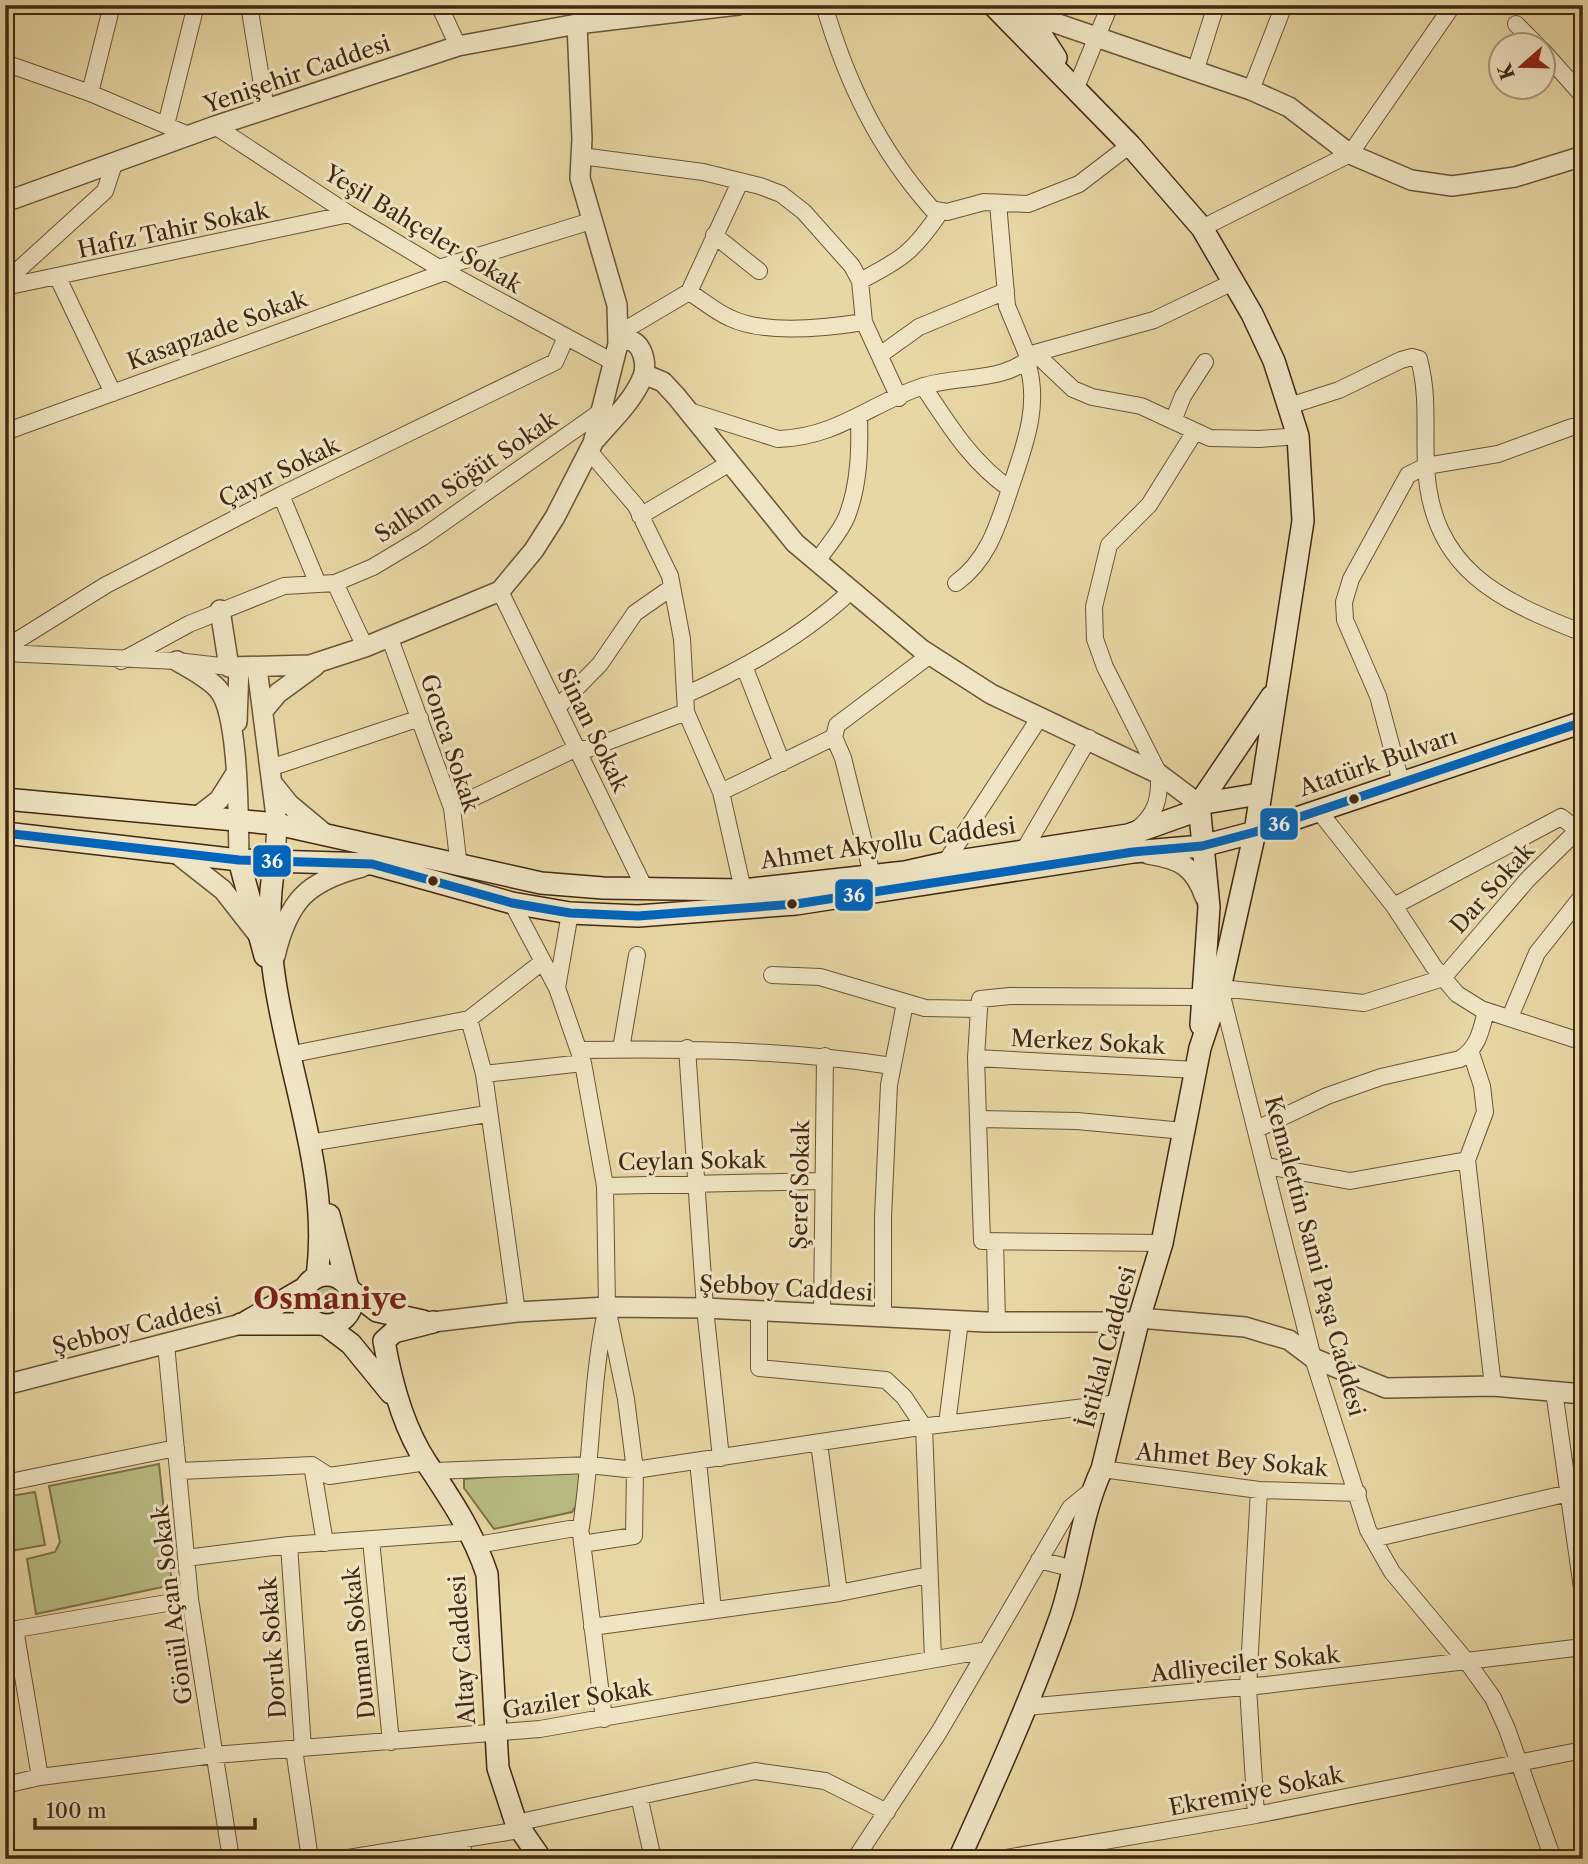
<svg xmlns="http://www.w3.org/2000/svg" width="1588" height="1864" viewBox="0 0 1588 1864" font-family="'Libre Caslon Text',serif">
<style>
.green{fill:#b8bd84;stroke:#7d724b;stroke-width:2}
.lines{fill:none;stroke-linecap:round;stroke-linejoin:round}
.minor-casing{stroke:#6b5436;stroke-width:18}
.tertiary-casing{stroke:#6b5436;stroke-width:22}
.secondary-casing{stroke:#422812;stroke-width:24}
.minor{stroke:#efe5c4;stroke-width:16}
.tertiary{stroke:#efe5c4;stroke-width:19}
.secondary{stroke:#efe5c4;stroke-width:21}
.bus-1-casing{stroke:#efe5c4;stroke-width:14}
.bus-1{stroke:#0065bd;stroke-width:9}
.bus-dot{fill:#422812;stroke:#efe5c4;stroke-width:2.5}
.labels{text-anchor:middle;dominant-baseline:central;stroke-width:6;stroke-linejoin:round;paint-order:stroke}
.street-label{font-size:23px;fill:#422812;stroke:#efe5c4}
.district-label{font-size:30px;font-weight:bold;fill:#7a1f14;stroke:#efe5c4}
.line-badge{stroke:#efe5c4;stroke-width:2.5}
.badge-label{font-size:19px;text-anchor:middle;font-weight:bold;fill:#fff}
</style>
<rect width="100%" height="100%" fill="#e7d7a4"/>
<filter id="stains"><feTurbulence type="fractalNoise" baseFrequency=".00286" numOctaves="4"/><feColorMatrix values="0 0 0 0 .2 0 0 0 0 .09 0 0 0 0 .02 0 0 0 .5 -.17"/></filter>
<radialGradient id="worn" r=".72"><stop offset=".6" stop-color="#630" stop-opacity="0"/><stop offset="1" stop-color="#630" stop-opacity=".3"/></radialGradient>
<path class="green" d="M310 1301a17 17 0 1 1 34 0a17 17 0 1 1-34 0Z
M159 1464 172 1585 36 1614 27 1559 55 1552 60 1542 49 1486Z
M582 1469 579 1501 572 1512 494 1529 464 1488V1479Z
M35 1492 45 1545 5 1552V1497Z"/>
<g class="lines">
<defs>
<path id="minor" d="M249 5 266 109
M439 5 458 46
M583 5 589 23
M824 5C847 83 878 148 932 209L947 212 984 202 1028 204 1079 184 1130 145
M1580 5 1583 8
M1516 24 1538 46
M1542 50 1583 96
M5 63 90 93 191 136
M1195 72 1216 5
M1075 90 1110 5
M1251 90 1284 5
M90 93 112 5
M166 125 196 5
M215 126 349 214 439 268 613 362
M581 156 703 172 760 186 781 194 804 212 852 266 860 281 864 322 899 398
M998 203 1007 306 1029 359
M1202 228 1350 154 1453 5
M714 235 759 271
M439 268 591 221
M58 278 113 393
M860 281C903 259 914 251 941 211
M5 282 105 191 114 164
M5 287 349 214
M689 292C702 300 716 312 730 318 765 335 826 328 864 322
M618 334 689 292 740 182
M1035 353 1073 389 1092 397 1141 406 1210 438 1260 439 1298 436
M880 355 919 327 1006 291
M923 386C949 425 971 462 1010 489 998 525 988 560 956 583
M1289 406 1339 390 1401 360 1412 357 1419 359C1429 397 1424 429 1426 466 1431 569 1498 600 1583 633
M686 410 778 439C839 437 872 402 924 386 962 374 1006 384 1035 353L1154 320 1233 282
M1173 421 1183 396 1205 362
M5 432 445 272
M589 451 636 506 670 576 682 639 686 712 721 792 743 890
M1010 489C1024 447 1041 406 1027 362
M281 495 318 584
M640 516 728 464
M817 562C826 547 841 532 847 516 859 485 860 451 859 418
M335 583 365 647
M500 591 645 889
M389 636 452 808 459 867
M5 648 106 585 281 495 555 362 566 337
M5 653 177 661 229 667
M121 661 189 624 284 586 335 583 373 567 423 537 600 412
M744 666 782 763
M685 695C746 668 803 636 851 591
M557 708 600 664 635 613 671 588
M270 768 420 718
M1401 782 1378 696 1345 620 1344 602 1351 579 1408 475 1426 466 1498 454 1572 427H1583
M721 792 834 737
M452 808 575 749H588L686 712
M1318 810 1394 906 1434 967 1457 994 1481 1009 1583 1042
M1136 830C1156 815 1160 799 1159 774L1105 667 1095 639 1094 607 1109 545 1149 505 1194 433
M1024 850 1089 738
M945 863 1040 717
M872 875 843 758 834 737 837 725 930 655
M512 903 557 988 583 1063 605 1186 607 1307 626 1399 635 1470 634 1536 582 1544
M1394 906 1561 817 1583 834
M772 975 820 977 925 1008 979 1009 976 1058 982 1241 1162 1243
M557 988 570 913
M979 1009 980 999 1010 996 1201 997
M1510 1017 1537 953 1583 895
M469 1019 484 1074 517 1312
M687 1048 705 1308 721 1458
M621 1049 637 955
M579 1050C684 1048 788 1050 892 1066
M1471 1053 1482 1086 1485 1112 1467 1160 1493 1386
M288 1055 469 1019 541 963
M976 1058 1197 1070
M484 1074 583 1063
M978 1119 1077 1121 1184 1131
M1257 1129 1327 1096 1381 1077 1460 1059C1478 1048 1481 1031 1486 1011
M309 1143 487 1114
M1267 1166 1350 1181 1467 1160
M605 1186 822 1181
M995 1241 997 1322
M759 1311V1368L886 1380 904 1397 924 1427 933 1659
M822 1314 825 1056
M883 1318V1217L889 1085 905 1003
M166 1344 190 1599 231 1859
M1554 1391 1583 1595
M947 1424 960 1321
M819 1443 839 1593 929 1575
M698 1461 713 1610
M312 1465 325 1543
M1102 1469 1259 1490 1358 1493
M180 1471 312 1465 329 1476 427 1462
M435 1471 589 1465 635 1470 920 1427 1118 1403
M5 1483 176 1448
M581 1534 604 1719
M1373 1539 1569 1493
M371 1540 391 1742
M289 1545 303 1748
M477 1545 581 1527C592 1457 591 1385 605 1316
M186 1558 289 1545 469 1532
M1039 1560 1074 1569
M592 1627 839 1593
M15 1629 40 1777
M5 1631 190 1599
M1026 1707 1266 1685 1583 1647
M294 1749 310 1859
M5 1785 40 1777 214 1755 540 1729 987 1650
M639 1796 653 1859
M1256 1815 1248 1687 1259 1490
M516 1823 755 1771 825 1781 887 1812
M460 1840 466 1859
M960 1857 991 1859
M342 1859 520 1830
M855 1859 939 1732 1070 1508 1092 1490
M1000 1859 1256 1815 1583 1750
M1553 1859 1507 1729 1493 1698 1468 1663 1392 1572 1368 1530 1313 1358 1220 988 1364 1003 1443 978 1528 879 1583 825"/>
<path id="tertiary" d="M1029 14 1251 90 1289 107 1350 154 1411 180 1452 186 1515 177 1583 156
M5 202 215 126 458 46 577 24 738 5
M644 374 663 382 676 396 795 543 921 649 991 694 1159 774 1199 804
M596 439C612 420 634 400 643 376 649 360 638 330 618 344
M220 610 229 667 310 665 365 647 500 591 534 550 555 517 593 443 618 344 617 305 580 178 582 139 577 24
M177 661C191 669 207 677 218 689 240 714 238 823 239 860
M257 668 277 824 275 861
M263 711 278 693 315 666
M237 722 239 667
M273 784 289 804 325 834
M197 817 219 800 236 773
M176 853 223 890 259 936
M1148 854C1180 859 1194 866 1205 897
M275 956C288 901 307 881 362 867
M1139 1318 1245 1327 1289 1340 1313 1358 1386 1388 1493 1386 1583 1394
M433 1322 517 1312 607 1307 705 1308 986 1322H1138
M5 1385 241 1324"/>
<path id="secondary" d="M1022 5 1056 58
M5 799 277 824 541 883 603 888 743 890 905 872 945 863 1128 835 1187 814 1199 804 1259 794
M1199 804 1209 907 1201 1025
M1199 804 1272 696
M5 833 239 860 372 864 512 903 570 913 638 916 796 904 1133 852 1202 846 1255 832 1583 722
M239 860 265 956
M275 861C248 1002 336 1137 317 1277
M329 1215 347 1284
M302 1300a25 25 0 1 1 50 0a25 25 0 1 1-50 0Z
M351 1291 377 1311 423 1321
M246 1322 305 1288
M433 1322 394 1332 384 1341C391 1381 403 1427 426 1462 450 1498 473 1532 487 1574L498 1768 516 1823 541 1859
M241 1324H318
M326 1325 351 1344 391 1393
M959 1859C995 1780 1031 1700 1060 1618 1077 1569 1080 1516 1102 1469L1138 1322 1162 1243 1200 1048 1220 988 1255 832 1303 521 1298 436 1274 361 1252 314 1202 228 1130 145 993 5"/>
</defs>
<use href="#minor" class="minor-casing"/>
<use href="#tertiary" class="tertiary-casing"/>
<use href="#secondary" class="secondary-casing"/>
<use href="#minor" class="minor"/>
<use href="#tertiary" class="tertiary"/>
<use href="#secondary" class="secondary"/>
<defs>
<path id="bus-1" d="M5 833 239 860 372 864 512 903 570 913 638 916 796 904 1133 852 1202 846 1255 832 1583 722"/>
</defs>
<use href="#bus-1" class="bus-1-casing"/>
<use href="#bus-1" class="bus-1"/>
</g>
<g class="bus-dot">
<circle cx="1354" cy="799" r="6"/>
<circle cx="433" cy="881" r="6"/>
<circle cx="792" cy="904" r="6"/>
</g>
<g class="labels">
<g class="street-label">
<text transform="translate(297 74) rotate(-19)">Yenişehir Caddesi</text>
<text transform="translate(423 229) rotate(31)">Yeşil Bahçeler Sokak</text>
<text transform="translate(173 230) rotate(-12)">Hafız Tahir Sokak</text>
<text transform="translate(217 330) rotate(-20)">Kasapzade Sokak</text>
<text transform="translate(279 472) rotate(-26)">Çayır Sokak</text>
<text transform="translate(466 477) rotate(-34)">Salkım Söğüt Sokak</text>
<text transform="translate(593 730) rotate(64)">Sinan Sokak</text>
<text transform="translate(450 743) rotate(72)">Gonca Sokak</text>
<text transform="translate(1378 762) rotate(-19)">Atatürk Bulvarı</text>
<text transform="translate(888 843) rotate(-8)">Ahmet Akyollu Caddesi</text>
<text transform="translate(1492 888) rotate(-48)">Dar Sokak</text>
<text transform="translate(1088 1042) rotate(3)">Merkez Sokak</text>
<text transform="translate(692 1161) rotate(-1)">Ceylan Sokak</text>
<text transform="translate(800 1185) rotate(-89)">Şeref Sokak</text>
<text transform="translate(1315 1256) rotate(75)">Kemalettin Sami Paşa Caddesi</text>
<text transform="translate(786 1288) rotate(3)">Şebboy Caddesi</text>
<text transform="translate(137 1326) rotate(-14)">Şebboy Caddesi</text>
<text transform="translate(1107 1347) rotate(-75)">İstiklal Caddesi</text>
<text transform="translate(1232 1460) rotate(5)">Ahmet Bey Sokak</text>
<text transform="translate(172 1605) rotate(-97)">Gönül Açan Sokak</text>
<text transform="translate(359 1643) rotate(-96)">Duman Sokak</text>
<text transform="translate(273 1648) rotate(-94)">Doruk Sokak</text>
<text transform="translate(462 1650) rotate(-94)">Altay Caddesi</text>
<text transform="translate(1245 1664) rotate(-6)">Adliyeciler Sokak</text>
<text transform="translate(577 1699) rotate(-9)">Gaziler Sokak</text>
<text transform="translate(1256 1791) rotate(-11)">Ekremiye Sokak</text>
</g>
<g class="district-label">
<text x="330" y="1298">Osmaniye</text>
</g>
</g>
<g class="line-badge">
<rect x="1259" y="807" width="40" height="34" rx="7" fill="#0065bd"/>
<rect x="252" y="844" width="40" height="34" rx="7" fill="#0065bd"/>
<rect x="834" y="878" width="40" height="34" rx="7" fill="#0065bd"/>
</g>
<g class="badge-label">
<text x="1279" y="831">36</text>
<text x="272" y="868">36</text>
<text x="854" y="902">36</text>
</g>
<rect width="1588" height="1864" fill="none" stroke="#e7d7a4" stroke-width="28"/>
<rect x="7" y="7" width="1574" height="1850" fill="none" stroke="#422812" stroke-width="3.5"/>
<rect x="14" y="14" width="1560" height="1836" fill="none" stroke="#422812" stroke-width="2"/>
<g transform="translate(1522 66) rotate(250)"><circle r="33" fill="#efe5c4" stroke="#aa997d" stroke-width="2"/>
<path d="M0-5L12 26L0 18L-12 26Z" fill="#8f2418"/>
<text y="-10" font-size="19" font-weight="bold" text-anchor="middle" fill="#422812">K</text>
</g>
<path d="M35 1818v10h220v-10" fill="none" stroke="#422812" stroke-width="3.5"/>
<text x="46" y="1818" font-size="21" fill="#422812" stroke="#efe5c4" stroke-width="5" paint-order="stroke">100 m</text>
<rect width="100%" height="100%" filter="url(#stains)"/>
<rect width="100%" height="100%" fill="url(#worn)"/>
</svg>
